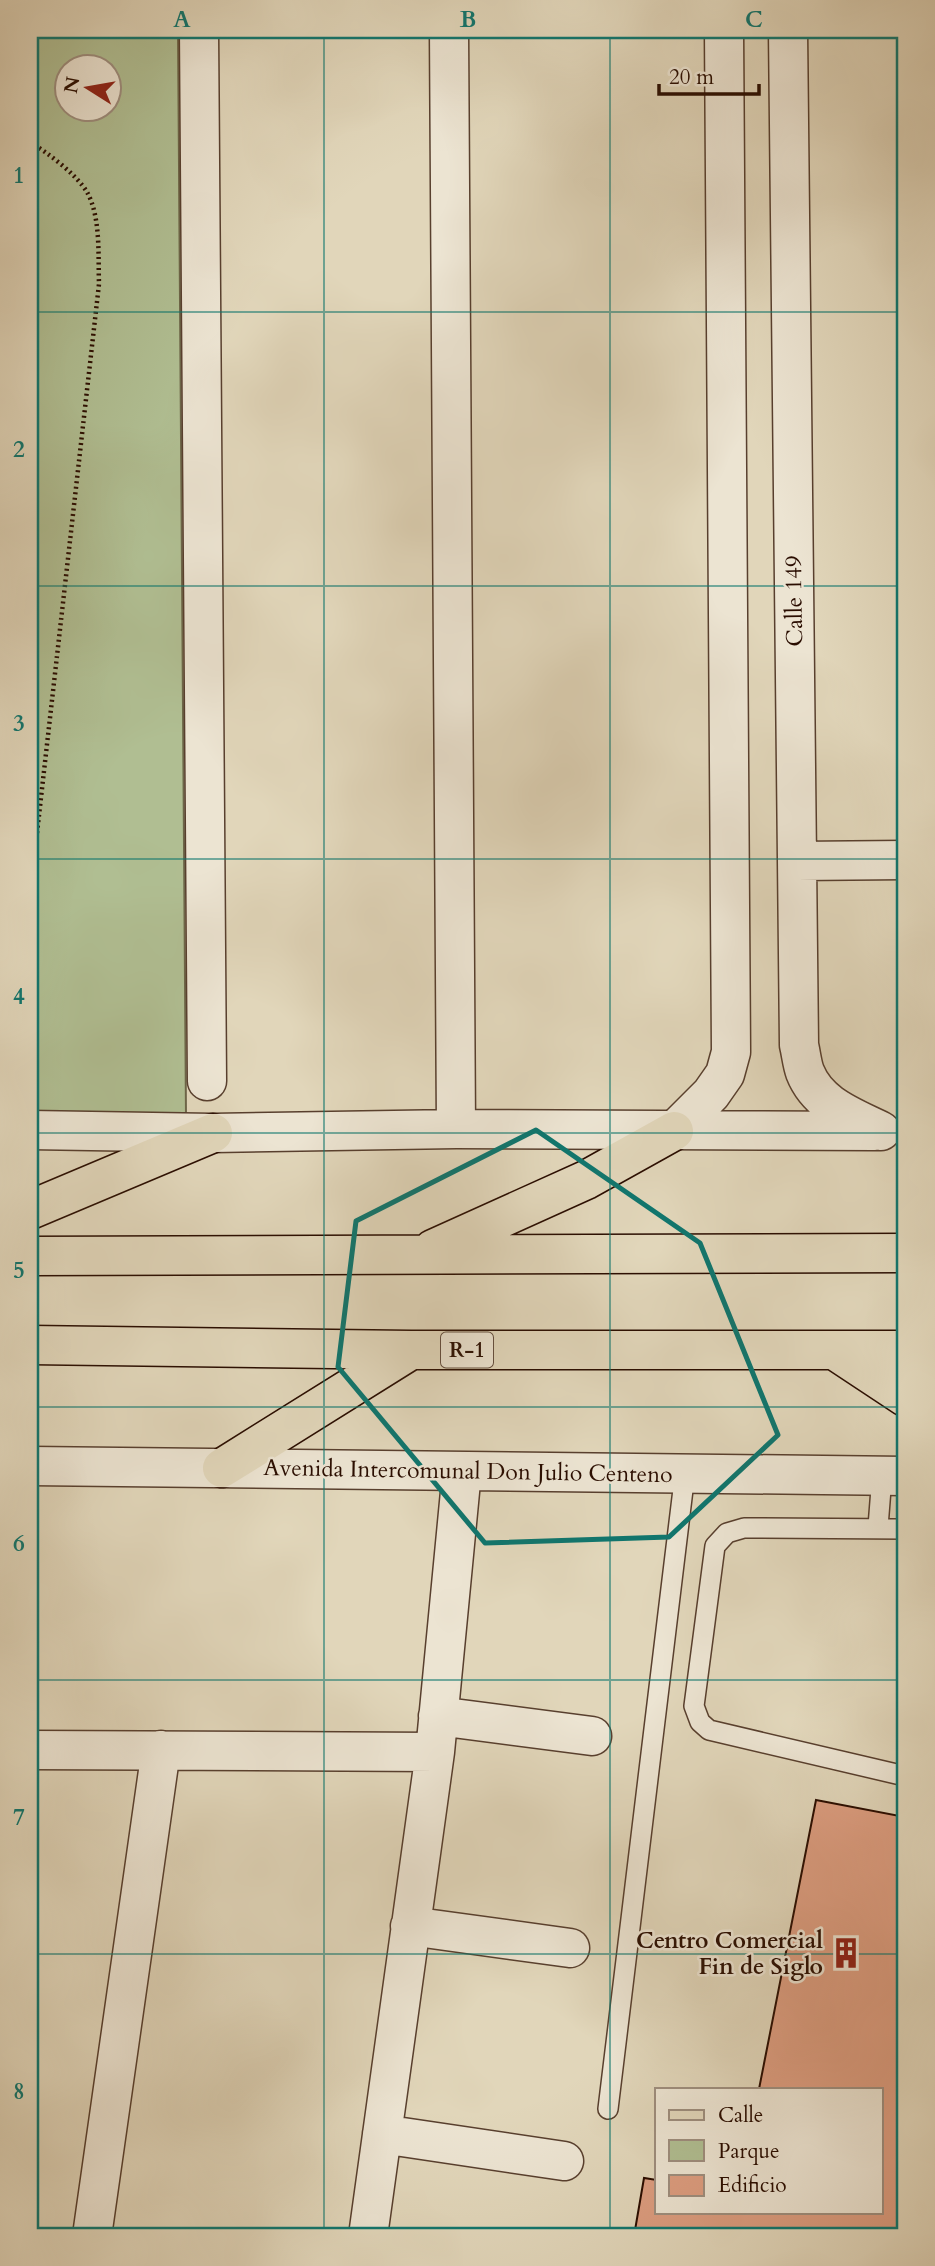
<svg xmlns="http://www.w3.org/2000/svg" width="935" height="2266" viewBox="0 0 935 2266" font-family="Cardo,serif">
<style>
.green{fill:#b0be92;stroke:#6d6649;stroke-width:2;fill-rule:evenodd}
.building{fill:#dc9d80;stroke:#2a0d00;stroke-width:2}
.lines{fill:none;stroke-linecap:round;stroke-linejoin:round}
.service-casing{stroke:#583f2e;stroke-width:22}
.minor-casing{stroke:#583f2e;stroke-width:41}
.primary-casing{stroke:#2a0d00;stroke-width:41}
.path{stroke:#2a0d00;stroke-width:4.5;stroke-dasharray:2 3.5;stroke-linecap:butt}
.service{stroke:#ece4d2;stroke-width:19}
.minor{stroke:#ece4d2;stroke-width:38}
.primary{stroke:#e1d6ba;stroke-width:38}
.marked{fill:none;stroke:#0f766e;stroke-width:5;stroke-linejoin:round}
.grid{fill:none;stroke:#0f766e;stroke-width:2;stroke-opacity:0.55}
.labels{text-anchor:middle;dominant-baseline:central;stroke-width:5;stroke-linejoin:round;paint-order:stroke}
.shield{fill:#ece4d2;stroke:#644e3f;stroke-width:2}
.shield-label{font-size:21px;font-weight:bold;fill:#2a0d00}
.street-label{font-size:23px;fill:#2a0d00;stroke:#ece4d2}
.poi-label{font-size:23px;font-weight:bold;fill:#2a0d00;stroke:#ece4d2;text-anchor:end}
.neatline{fill:none;stroke:#0f766e;stroke-width:2.5}
.grid-label{font-size:23px;text-anchor:middle;font-weight:bold;fill:#0f766e}
</style>
<rect width="100%" height="100%" fill="#e1d6ba"/>
<filter id="stains"><feTurbulence type="fractalNoise" baseFrequency=".00286" numOctaves="4"/><feColorMatrix values="0 0 0 0 .2 0 0 0 0 .09 0 0 0 0 .02 0 0 0 .5 -.17"/></filter>
<radialGradient id="worn" r=".72"><stop offset=".6" stop-color="#630" stop-opacity="0"/><stop offset="1" stop-color="#630" stop-opacity=".3"/></radialGradient>
<path class="green" d="M30 30H178L186 1116H30ZM66 66H108V108H66Z"/>
<path class="building" d="M816 1800 905 1817V2236H634L644 2178 657 2180V2212H881V2089H759Z"/>
<g class="lines">
<defs>
<path id="service" d="M878 1527 882 1476
M905 1529 744 1528 727 1533 715 1546 694 1706 700 1722 709 1730 905 1776
M608 2109 685 1473"/>
<path id="minor" d="M199 30 207 1081
M449 30 456 1129
M788 30 799 1045C801 1053 802 1064 805 1072 818 1105 851 1116 881 1131
M797 861 905 860
M30 1130 213 1133 456 1129 875 1131
M674 1131 711 1094 725 1074 731 1052 724 30
M30 1466 905 1476
M438 1716 592 1736
M30 1750 435 1752
M410 1926 570 1948
M382 2134 564 2161
M92 2236 161 1750
M368 2236 435 1752 462 1471"/>
<path id="primary" d="M30 1210 213 1133
M433 1249 586 1180 674 1131
M30 1256 905 1253
M30 1345 411 1350H905
M837 1352 905 1397
M222 1468 411 1350"/>
</defs>
<use href="#service" class="service-casing"/>
<use href="#minor" class="minor-casing"/>
<use href="#primary" class="primary-casing"/>
<path class="path" d="M30 45 32 30
M30 142C48 153 76 174 87 192 101 217 98 256 99 284L30 895"/>
<use href="#service" class="service"/>
<use href="#minor" class="minor"/>
<use href="#primary" class="primary"/>
</g>
<path class="marked" d="M536 1130 700 1243 778 1435 669 1537 485 1543 338 1367 356 1221Z"/>
<path class="grid" d="M324 30V2236M610 30V2236M30 312H905M30 586H905M30 859H905M30 1133H905M30 1407H905M30 1680H905M30 1954H905"/>
<defs>
<symbol id="building-bare" viewBox="-9 -9 18 18"><path d="M-4-6H4V6H1V3H-1V6H-4ZM-2.5-4.3h1.7v1.8h-1.7ZM.8-4.3h1.7v1.8H.8ZM-2.5-1h1.7V.8h-1.7ZM.8-1h1.7V.8H.8Z" fill="#8f2418" stroke="#ece4d2" stroke-width="2.5" paint-order="stroke"/></symbol>
</defs>
<g fill-rule="evenodd">
<use href="#building-bare" x="824" y="1931" width="44" height="44"/>
</g>
<g class="labels">
<rect class="shield" x="441" y="1332.5" width="52" height="35" rx="5"/>
<g class="shield-label">
<text x="467" y="1350">R-1</text>
</g>
<g class="street-label">
<text transform="translate(794 601) rotate(-91)">Calle 149</text>
<text transform="translate(468 1471) rotate(1)">Avenida Intercomunal Don Julio Centeno</text>
</g>
<g class="poi-label">
<text x="823" y="1940">Centro Comercial<tspan x="823" dy="26">Fin de Siglo</tspan></text>
</g>
</g>
<rect width="935" height="2266" fill="none" stroke="#e1d6ba" stroke-width="77"/>
<rect x="655" y="2088" width="228" height="126" fill="#ece4d2" stroke="#9e8e7e" stroke-width="2"/>
<rect x="669" y="2110" width="35" height="10" fill="#e1d6ba" stroke="#9e8e7e" stroke-width="2"/>
<text x="718" y="2122" font-size="21" fill="#2a0d00">Calle</text>
<rect x="669" y="2140" width="35" height="21" fill="#b0be92" stroke="#9e8e7e" stroke-width="2"/>
<text x="718" y="2158" font-size="21" fill="#2a0d00">Parque</text>
<rect x="669" y="2175" width="35" height="21" fill="#dc9d80" stroke="#9e8e7e" stroke-width="2"/>
<text x="718" y="2192" font-size="21" fill="#2a0d00">Edificio</text>
<g transform="translate(88 88) rotate(281)"><circle r="33" fill="#ece4d2" stroke="#9e8e7e" stroke-width="2"/>
<path d="M0-5L12 26L0 18L-12 26Z" fill="#8f2418"/>
<text y="-10" font-size="19" font-weight="bold" text-anchor="middle" fill="#2a0d00">N</text>
</g>
<path d="M659 84v10h100v-10" fill="none" stroke="#2a0d00" stroke-width="3.5"/>
<text x="669" y="84" font-size="21" fill="#2a0d00" stroke="#ece4d2" stroke-width="5" paint-order="stroke">20 m</text>
<rect x="38" y="38" width="859" height="2190" class="neatline"/>
<g class="grid-label">
<text x="182" y="27">A</text>
<text x="468" y="27">B</text>
<text x="754" y="27">C</text>
<text x="19" y="183">1</text>
<text x="19" y="457">2</text>
<text x="19" y="731">3</text>
<text x="19" y="1004">4</text>
<text x="19" y="1278">5</text>
<text x="19" y="1551">6</text>
<text x="19" y="1825">7</text>
<text x="19" y="2099">8</text>
</g>
<rect width="100%" height="100%" filter="url(#stains)"/>
<rect width="100%" height="100%" fill="url(#worn)"/>
</svg>
